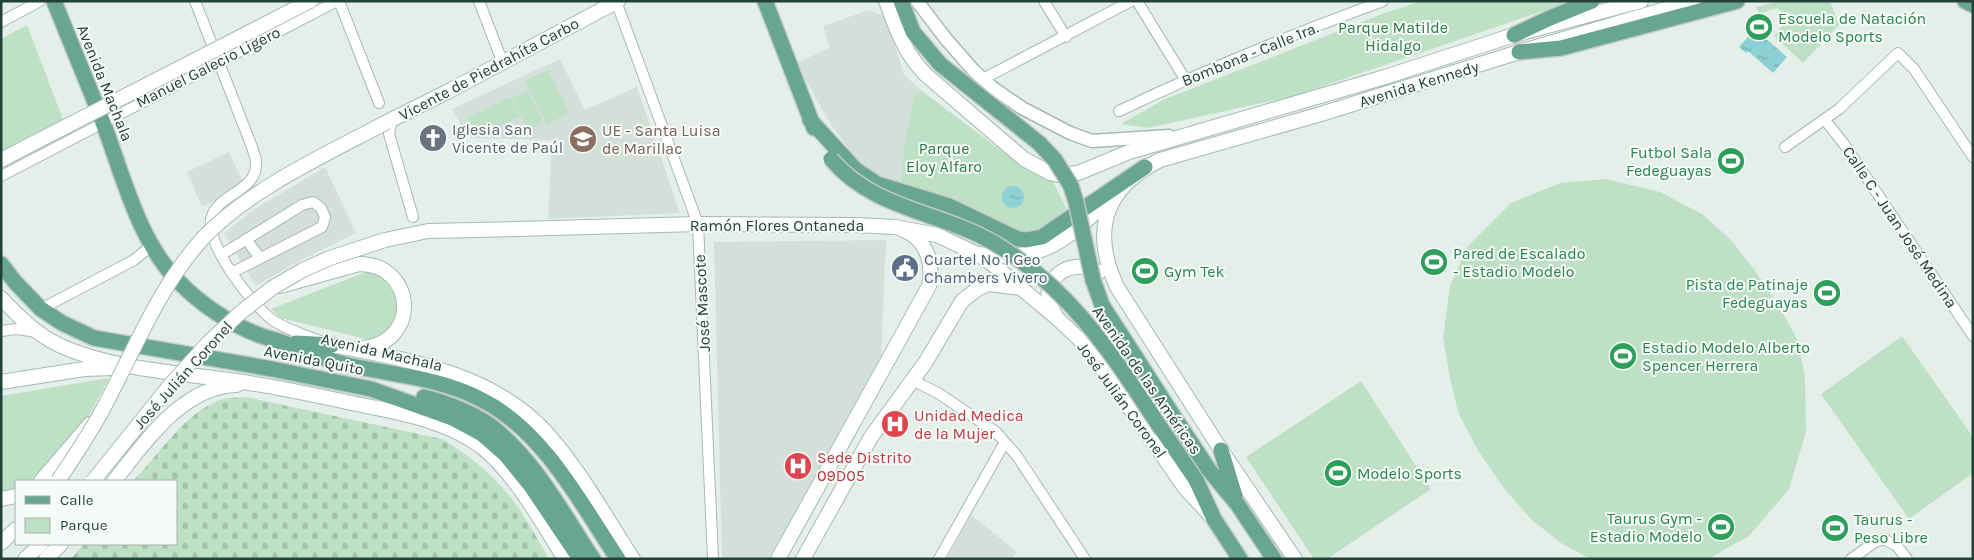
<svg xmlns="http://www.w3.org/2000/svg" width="1974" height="560" viewBox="0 0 1974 560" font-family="Karla,sans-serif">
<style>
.built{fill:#d3dfd9}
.green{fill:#bee0c4}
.cemetery{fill:url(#cemetery-stones)}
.water{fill:url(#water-ripples)}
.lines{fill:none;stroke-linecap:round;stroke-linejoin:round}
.minor-casing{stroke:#a7b8b1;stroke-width:12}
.tertiary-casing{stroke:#a7b8b1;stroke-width:15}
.secondary-casing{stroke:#a3bbb1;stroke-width:16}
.primary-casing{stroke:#c1cac7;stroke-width:18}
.minor{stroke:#fff;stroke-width:10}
.tertiary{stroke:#fff;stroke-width:12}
.secondary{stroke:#fff;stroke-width:14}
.primary{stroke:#69a691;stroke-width:15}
.secondary-bridge-casing{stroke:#a3bbb1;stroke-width:16;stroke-linecap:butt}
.primary-bridge-casing{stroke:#c1cac7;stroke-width:18;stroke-linecap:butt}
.secondary-bridge{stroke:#fff;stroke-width:14}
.primary-bridge{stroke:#69a691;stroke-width:15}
.labels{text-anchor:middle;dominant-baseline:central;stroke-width:4;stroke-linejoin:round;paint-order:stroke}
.leisure-label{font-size:16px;fill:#27864d;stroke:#f7fbf8;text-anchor:start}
.park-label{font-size:16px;fill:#2c7b44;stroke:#f7fbf8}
.street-label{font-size:16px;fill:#234237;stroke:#f7fbf8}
.worship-label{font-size:16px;fill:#5b616d;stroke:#f7fbf8;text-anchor:start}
.education-label{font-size:16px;fill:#785e54;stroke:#f7fbf8;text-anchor:start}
.service-label{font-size:16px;fill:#4e5e75;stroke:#f7fbf8;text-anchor:start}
.health-label{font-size:16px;fill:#be3a42;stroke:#f7fbf8;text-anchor:start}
</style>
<defs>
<pattern id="cemetery-stones" width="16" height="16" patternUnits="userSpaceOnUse" patternTransform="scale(1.25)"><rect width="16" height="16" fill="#bee0c4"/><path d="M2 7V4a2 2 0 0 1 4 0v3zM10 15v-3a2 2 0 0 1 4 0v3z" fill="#a3c1a9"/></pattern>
<pattern id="water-ripples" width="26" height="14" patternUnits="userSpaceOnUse" patternTransform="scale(1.25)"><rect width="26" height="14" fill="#8dd0d5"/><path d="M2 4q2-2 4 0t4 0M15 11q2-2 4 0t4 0" fill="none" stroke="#73aaae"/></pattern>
</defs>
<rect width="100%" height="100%" fill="#e5efea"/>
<path class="built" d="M869 10 886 17 904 75 922 91 914 97 899 184 871 171 858 161 832 126 796 63 830 48 823 26Z
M560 59 585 110 637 87 680 213 548 219 552 140 469 138 452 109Z
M229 152 243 182 221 197 202 207 187 172Z
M325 167 356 233 299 261 256 286 224 233 253 210Z
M886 240 881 356 769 559H722L714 242Z
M971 515 1017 552 1012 559H947Z"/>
<path class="green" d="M1421 1H1572L1294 96 1148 128 1121 124 1163 100 1382 14Z
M1780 1H1830L1839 25 1803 63 1774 36 1788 19 1777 8 1759 14 1756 7Z
M27 25 64 122 1 153V39Z
M548 70 569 112 547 125 525 81Z
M527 91 543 121 528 130 512 99Z
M922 91 1027 170 1052 179 1067 210 1032 234 1012 231 900 184 905 143 914 97Z
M510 97 520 116 479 138 468 118Z
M1606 179 1660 192 1702 214 1731 240 1756 272 1779 306 1797 339 1805 376 1806 432 1789 489 1749 536 1708 559H1590L1561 543 1532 520 1506 491 1477 449 1458 412 1449 373 1443 338 1450 286 1468 246 1511 203 1560 183Z
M371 270 389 278 402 308 389 332 369 340 281 318 271 309Z
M1902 336 1973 437V473L1909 519 1821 394Z
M109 378 86 421 35 481H16V489L1 491V396Z
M1361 381 1431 489 1327 559H1314L1246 457Z"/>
<path class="cemetery" d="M246 397 442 439C469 455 492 474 512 499 526 517 537 539 549 559H71L84 544H176V481H133C161 453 184 412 223 399 230 397 239 398 246 397Z"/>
<path class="water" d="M1755 29 1787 57 1773 73 1748 51 1746 53 1739 47Z
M1002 197a11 11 0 1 1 22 0a11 11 0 1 1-22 0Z"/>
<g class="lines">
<defs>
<path id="minor" d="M195 1 252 147C253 152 256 157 256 162 258 191 220 193 212 216 202 241 254 308 274 321 288 330 304 335 320 341
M339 1 379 103
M479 1 502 61
M616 1 698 224 713 559
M1044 1 1066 37
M1137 1 1185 79
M1 22 40 1
M983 79 1131 1
M1119 111C1205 70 1293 34 1383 1
M392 119 389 134 413 217
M1825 120 1844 144 1973 336
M1785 147 1839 109 1898 53 1914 69 1973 157
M1 176 337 1
M246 239 260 258
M221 255 302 205 313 202 321 208 325 217 322 227 233 272
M41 309 134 260 151 246
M1 331 17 329 37 332
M912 380 938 393 996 432 1017 456 1085 559
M939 559 1005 442
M1851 559 1875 542 1884 539 1897 546 1907 559"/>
<path id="tertiary" d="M917 1 946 39 974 71 993 88 1022 108 1070 133 1092 141 1169 136"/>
<path id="secondary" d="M886 1C896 29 905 54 926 75L1024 159 1050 173 1059 175 1078 173 1129 152 1385 77 1514 35 1641 1
M387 122 447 92 618 1
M1 160 24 148
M516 229 698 224 855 225 895 227 937 235 975 253 991 263 1058 319 1079 339 1099 364 1185 488 1210 515
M978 254C1047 263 1066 239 1112 197
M280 286 359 264C416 264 421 343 362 348
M1 298C19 317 36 334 59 345 110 369 181 373 236 381 280 387 323 397 366 406 405 414 445 421 479 445 514 471 542 523 565 559
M1055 314C1033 281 1071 255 1099 272
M332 345C407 360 489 372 544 430 579 468 605 516 633 559
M1 382 84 369 114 368
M41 481 90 424
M114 481C145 443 182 386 237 385
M1 499 16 496
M1 543 16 529
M25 559 41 544
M46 559 61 544
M778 559 929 286C934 264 927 239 903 230
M803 559 871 437 925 363 962 301 979 288 988 284 1021 288
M1295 559 1221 450 1117 287C1091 231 1104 188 1160 160L1321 114 1519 52 1693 1"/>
<path id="primary" d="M54 1C71 44 89 86 105 128 124 179 139 241 178 281 200 304 230 324 259 335 267 338 276 340 284 343 305 351 326 360 348 365 394 375 442 378 484 401 544 432 582 505 618 559
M765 1 814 128
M901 1 913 32 940 64
M1965 1 1973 5
M1514 35 1550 18 1592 1
M1519 52 1561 48 1737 1
M810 120 856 170 877 184 949 206 1018 239 1026 240 1042 237 1145 167
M1 264 15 282 41 309 62 323 94 338 272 369 371 389 452 418 482 434 505 454 531 486 580 559
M296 343 332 345
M424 397C447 403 471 412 491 426 535 460 563 514 593 559
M1176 420 1209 470 1238 505 1274 559
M1162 430 1196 480 1214 519 1240 559
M1221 450 1235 496"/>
</defs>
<use href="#minor" class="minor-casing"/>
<use href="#tertiary" class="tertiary-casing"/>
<use href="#secondary" class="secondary-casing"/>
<use href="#primary" class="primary-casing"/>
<use href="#minor" class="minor"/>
<use href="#tertiary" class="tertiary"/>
<use href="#secondary" class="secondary"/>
<use href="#primary" class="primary"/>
<defs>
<path id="secondary-bridge" d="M24 148 310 1
M58 481C74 457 91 432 104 407 135 349 159 286 204 237 251 188 327 154 387 122
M93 481 171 384 208 343 240 313 272 288 303 270 330 258 385 240 428 231 516 229"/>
<path id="primary-bridge" d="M940 64 1039 143 1055 160 1071 186 1076 202 1093 280 1102 305 1176 420
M831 159C874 210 939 211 994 243 1073 290 1113 356 1162 430"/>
</defs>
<use href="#secondary-bridge" class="secondary-bridge-casing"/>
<use href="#primary-bridge" class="primary-bridge-casing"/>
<use href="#secondary-bridge" class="secondary-bridge"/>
<use href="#primary-bridge" class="primary-bridge"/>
</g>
<defs>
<symbol id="stadium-disc" viewBox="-11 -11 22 22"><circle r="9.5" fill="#2e9e5b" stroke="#f7fbf8"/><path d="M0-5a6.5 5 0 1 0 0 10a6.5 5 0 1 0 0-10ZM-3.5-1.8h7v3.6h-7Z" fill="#fff"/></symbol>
<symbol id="church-disc" viewBox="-11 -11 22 22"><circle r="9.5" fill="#6b7280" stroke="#f7fbf8"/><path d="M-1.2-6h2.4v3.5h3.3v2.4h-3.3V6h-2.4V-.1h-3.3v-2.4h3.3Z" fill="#fff"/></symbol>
<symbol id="school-disc" viewBox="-11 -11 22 22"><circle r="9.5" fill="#8d6e63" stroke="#f7fbf8"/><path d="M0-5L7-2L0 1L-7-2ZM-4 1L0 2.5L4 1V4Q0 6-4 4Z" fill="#fff"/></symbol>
<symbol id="civic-disc" viewBox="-11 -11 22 22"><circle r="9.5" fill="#5c6f8a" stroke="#f7fbf8"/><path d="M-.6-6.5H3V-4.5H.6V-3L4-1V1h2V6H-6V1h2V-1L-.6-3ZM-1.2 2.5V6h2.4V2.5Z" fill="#fff"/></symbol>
<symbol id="hospital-disc" viewBox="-11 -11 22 22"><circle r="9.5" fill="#e0444e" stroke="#f7fbf8"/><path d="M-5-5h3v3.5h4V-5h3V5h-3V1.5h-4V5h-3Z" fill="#fff"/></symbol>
</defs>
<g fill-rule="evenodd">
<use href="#stadium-disc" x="1743" y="11" width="32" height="32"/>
<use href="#church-disc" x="417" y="122" width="32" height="32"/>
<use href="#school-disc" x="567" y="123" width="32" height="32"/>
<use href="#stadium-disc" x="1715" y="145" width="32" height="32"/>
<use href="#stadium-disc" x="1418" y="246" width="32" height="32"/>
<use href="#civic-disc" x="889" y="252" width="32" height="32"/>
<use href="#stadium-disc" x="1129" y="255" width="32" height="32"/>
<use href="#stadium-disc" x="1811" y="277" width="32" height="32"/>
<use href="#stadium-disc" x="1607" y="340" width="32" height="32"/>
<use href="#hospital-disc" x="879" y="408" width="32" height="32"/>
<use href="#hospital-disc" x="782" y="450" width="32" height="32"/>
<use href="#stadium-disc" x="1322" y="457" width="32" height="32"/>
<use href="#stadium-disc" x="1705" y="511" width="32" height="32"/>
<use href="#stadium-disc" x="1819" y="512" width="32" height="32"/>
</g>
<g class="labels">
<g class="leisure-label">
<text x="1778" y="18">Escuela de Natación<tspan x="1778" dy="18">Modelo Sports</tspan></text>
<text x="1712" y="152" text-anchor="end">Futbol Sala<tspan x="1712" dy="18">Fedeguayas</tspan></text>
<text x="1453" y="253">Pared de Escalado<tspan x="1453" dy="18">- Estadio Modelo</tspan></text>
<text x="1164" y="271">Gym Tek</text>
<text x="1808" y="284" text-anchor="end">Pista de Patinaje<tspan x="1808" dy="18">Fedeguayas</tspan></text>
<text x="1642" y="347">Estadio Modelo Alberto<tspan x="1642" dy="18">Spencer Herrera</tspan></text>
<text x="1357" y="473">Modelo Sports</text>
<text x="1702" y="518" text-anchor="end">Taurus Gym -<tspan x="1702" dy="18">Estadio Modelo</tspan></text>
<text x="1854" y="519">Taurus -<tspan x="1854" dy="18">Peso Libre</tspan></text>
</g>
<g class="park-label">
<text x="1393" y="27">Parque Matilde<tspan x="1393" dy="18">Hidalgo</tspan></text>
<text x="944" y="148">Parque<tspan x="944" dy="18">Eloy Alfaro</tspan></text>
</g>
<g class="street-label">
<text transform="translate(1250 54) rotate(-22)">Bombona - Calle 1ra.</text>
<text transform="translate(208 67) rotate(-27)">Manuel Galecio Ligero</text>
<text transform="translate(489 69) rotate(-28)">Vicente de Piedrahíta Carbo</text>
<text transform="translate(105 83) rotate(68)">Avenida Machala</text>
<text transform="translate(1419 84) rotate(-17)">Avenida Kennedy</text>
<text x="777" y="225">Ramón Flores Ontaneda</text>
<text transform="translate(1900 227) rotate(56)">Calle C - Juan José Medina</text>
<text transform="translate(702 303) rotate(-93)">José Mascote</text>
<text transform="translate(382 352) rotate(13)">Avenida Machala</text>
<text transform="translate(314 360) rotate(11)">Avenida Quito</text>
<text transform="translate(183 375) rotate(-48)">José Julián Coronel</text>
<text transform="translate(1147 380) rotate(55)">Avenida de las Américas</text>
<text transform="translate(1122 400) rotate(54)">José Julián Coronel</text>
</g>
<g class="worship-label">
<text x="452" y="129">Iglesia San<tspan x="452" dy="18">Vicente de Paúl</tspan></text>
</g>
<g class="education-label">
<text x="602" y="130">UE - Santa Luisa<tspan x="602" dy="18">de Marillac</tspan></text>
</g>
<g class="service-label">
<text x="924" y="259">Cuartel Nº 1 Geo<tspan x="924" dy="18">Chambers Vivero</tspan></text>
</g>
<g class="health-label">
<text x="914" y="415">Unidad Medica<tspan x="914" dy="18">de la Mujer</tspan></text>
<text x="817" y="457">Sede Distrito<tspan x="817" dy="18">09D05</tspan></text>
</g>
</g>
<rect width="1974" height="560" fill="none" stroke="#234237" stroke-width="5"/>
<rect x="15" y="480" width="162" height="65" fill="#f7fbf8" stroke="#a2b1ab"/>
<rect x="25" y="496" width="25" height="8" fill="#69a691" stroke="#a2b1ab"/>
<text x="60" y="505" font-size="15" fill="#234237">Calle</text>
<rect x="25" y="518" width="25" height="15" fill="#bee0c4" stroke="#a2b1ab"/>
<text x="60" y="530" font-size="15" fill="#234237">Parque</text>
</svg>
